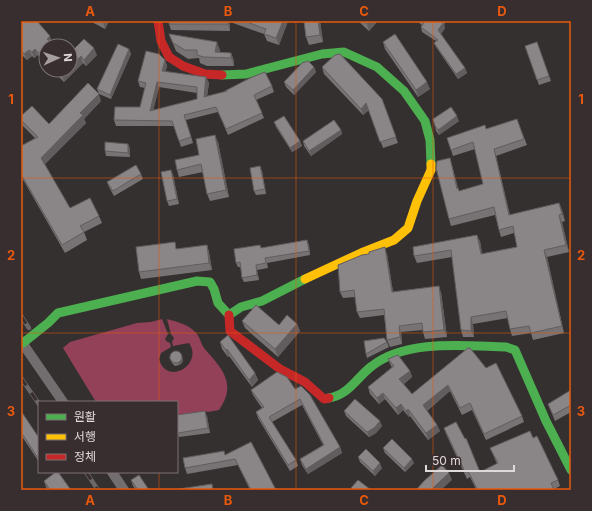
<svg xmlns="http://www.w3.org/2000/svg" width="592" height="511" viewBox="0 0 592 511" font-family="Inter,'Noto Sans KR',sans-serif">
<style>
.water{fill:#924158}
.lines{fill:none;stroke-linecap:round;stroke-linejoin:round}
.street{stroke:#726e6f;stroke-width:10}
.fast{stroke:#4caf50;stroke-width:9}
.slow{stroke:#ffc107;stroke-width:9}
.jam{stroke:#c62828;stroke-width:9}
.rail-casing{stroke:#6b6667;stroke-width:4.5}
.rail{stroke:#382d2f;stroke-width:3;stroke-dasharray:9;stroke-linecap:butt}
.wall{fill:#777273;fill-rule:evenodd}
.shaded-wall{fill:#615d5e}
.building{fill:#8a8586;stroke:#615d5e;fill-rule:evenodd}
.grid{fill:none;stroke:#e8590c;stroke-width:1;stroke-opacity:0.55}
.neatline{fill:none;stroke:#e8590c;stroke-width:1.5}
.grid-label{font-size:13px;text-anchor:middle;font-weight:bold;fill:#e8590c}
</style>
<rect width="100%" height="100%" fill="#353030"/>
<path class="water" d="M162 319 168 334 165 339 166 341 170 343 171 347 161 353 159 359C167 387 204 364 189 343L173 346 172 342 174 338 171 334 167 319C178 322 190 325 197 334 200 338 201 344 204 348 221 368 238 383 219 410L208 412 204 411 177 418V402H96L63 348 70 342 137 323 151 322Z"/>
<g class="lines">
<path class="street" d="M21 341 63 402
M112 472 124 490"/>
<path class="fast" d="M222 75 246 74 322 54 344 52 377 67 404 91 425 121 430 140 431 164
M23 343 48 323 58 313 197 281 210 282 214 289 218 303 229 315 241 307 262 301 305 279
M329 398C349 395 357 377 372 366 407 339 464 346 506 347L515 350 546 421 571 470"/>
<path class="slow" d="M305 279 361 253 394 240 408 228 417 201 431 170V164"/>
<path class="jam" d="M158 21 161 41 169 57 183 66 205 74 222 75
M229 315 230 331 280 369 305 382 324 399 329 398"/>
<defs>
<path id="rail" d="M21 316 29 328
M21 378 39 404
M86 472 98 490"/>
</defs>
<use href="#rail" class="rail-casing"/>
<use href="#rail" class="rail"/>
</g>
<path class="wall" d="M21 21 52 42 46 46V64L38 55 34 58 32 56 27 60 21 54Z
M90 21H109L105 29Z
M169 21H288L279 45 267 41 264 34 230 22V31L171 30 169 24Z
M304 21H320L323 42 309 45 306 37Z
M358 21H378L369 31Z
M418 21H446L444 25 445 28 441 34 465 68 467 73 458 79 436 47 434 43 436 41 422 32 421 27 422 25 418 22Z
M169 34 220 50V52L231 53 234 61V66H207L200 63 199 58 188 59 176 51Z
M383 42 430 89 418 97 385 49Z
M537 42 551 81 539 85 525 46Z
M129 49 131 54 111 99 99 94 97 89Z
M70 53 97 55 86 66 83 63 64 82 52 70H70Z
M165 60 167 66 165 72 206 77 209 83 207 96 225 92V91L272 86 274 92 256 100 264 118 228 135 218 112 186 120 193 143 181 147 174 126H116L114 120 140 107 145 88 140 87 138 81ZM159 87 197 93V99L153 110Z
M314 67 316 72 294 95 286 87 284 82Z
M322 67 382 99 398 143 383 148 369 110 363 115 324 74Z
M101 101 84 119 86 123 45 164 70 208 99 216 102 223 84 232 87 240 65 253 21 176V146L35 138 22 125 21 123V116L49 124Z
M517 119 527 145 496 156 510 215 559 203 562 210 565 221 562 222 569 252 547 257 564 333 533 340 531 333 512 336 510 329 508 318 473 324 474 337H463L461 330 452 257 417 263 414 256 480 241 482 254 517 247 514 233 501 237 499 230 495 215 451 226 449 219 450 158 452 165 458 188 459 191 483 184 475 149 453 156 447 138 486 129Z
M459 121 439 135 436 131 435 126Z
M274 122 300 141 302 146 292 152 276 127Z
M341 130 342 134 311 156 304 146 303 141Z
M218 142 229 197 210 201 207 194 203 172 179 177 177 170Z
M130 148V157L106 156 105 151Z
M260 166 262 171 266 194 256 195 254 191Z
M171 170 173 175 179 204 169 206 167 201Z
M141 174 143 179 114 196 109 187 107 182Z
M307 240 309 245 310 255 267 263 268 268 257 270 259 280 244 282 242 278 241 267H238L236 263 261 248Z
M207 245 209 252 212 270 141 279 139 272 178 249Z
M369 254H387L393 292H441L447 337 425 339 423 332V330L401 332 402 344 390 347 387 340 384 315 360 318 357 312 355 297 343 298 340 292Z
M242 321 279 325 297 324 300 331 278 357 245 328Z
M220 342 255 373 258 380 252 387 229 356 228 357 222 349Z
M387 342 389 347 367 358 366 354Z
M468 348 522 416 524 422 486 440 472 410 462 415 450 391 427 411 437 425 440 431 428 440 410 416 409 417 403 410 398 415 385 399 379 404 370 394 368 387 392 367 391 366 388 359 410 371 412 377 404 384 412 394Z
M169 357 183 359 182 363 179 365 175 366 172 363Z
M295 389 340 447 342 453 308 474 302 465 300 459 323 445 302 405 272 422 296 460 298 466 290 471 258 418 256 412 262 408 253 395 251 390Z
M571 390V412L555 421 548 404Z
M21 411 39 438V462L21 435Z
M344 411 382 426 376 433 369 437 346 416Z
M207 416 210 433 179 437 178 433Z
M444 428 480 472 497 464 490 448 533 438 558 480 560 486 554 489H476L470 477 467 479 446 434Z
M251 442 276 490H250L238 465 187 474 185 468 226 455Z
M383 448 414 463 405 472 385 453Z
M358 457 382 468 375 476 360 462Z
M131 480 149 490H136L133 486Z
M44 481 71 490H48L46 487Z"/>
<path class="shaded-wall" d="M103 21H109L105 29 103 22Z
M228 21H230V31L228 24Z
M283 21H288L279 45 276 38Z
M318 21H320L323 42 320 35Z
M370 21H378L369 31 367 24Z
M441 21H446L444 25 445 28 440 35 438 30Z
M50 36 52 42 49 45 47 39Z
M217 42 220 50 219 58 215 52Z
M94 48 97 55 86 66 84 60Z
M35 49 38 55 34 58 32 52Z
M129 49 131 54 111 99 110 95Z
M29 50 32 56 27 60 24 54Z
M231 53 234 61V66L231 58Z
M81 56 83 63 64 82 62 75 67 70H70V67Z
M165 60 167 66 164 77 162 71Z
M314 67 316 72 294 95 293 90Z
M465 68 467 73 458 79 456 74Z
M206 77 209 83 206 103 204 97Z
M157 82 159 87 152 116 150 111Z
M427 82 430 89 418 97 416 90Z
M99 94 101 101 84 119 86 123 44 165 41 158 80 113Z
M366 103 369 110 363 115 361 109Z
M457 116 459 121 439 135 438 130Z
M341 130 342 134 311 156 309 151Z
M215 135 218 142 229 197 226 190Z
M300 141 302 146 292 152 290 148Z
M128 144 130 148V157L128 153Z
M494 149 496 156 511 222 509 215Z
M450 158 452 165 459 195 457 189Z
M260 166 262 171 266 194 265 189Z
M171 170 173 175 179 204 177 199Z
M559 203 562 210 565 221 562 214Z
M559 215 562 222 569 252 566 245Z
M477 235 480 241 483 261 481 254Z
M307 240 309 245 310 255 309 251Z
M207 245 209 252 212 270 209 263Z
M385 247 387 254 394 298 392 292Z
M544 250 547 257 564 333 562 326Z
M256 265 259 280 257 275Z
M439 286 441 292 447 337 444 330Z
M471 317 473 324 474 337 471 331Z
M297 324 300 331 278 357 275 349Z
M399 326 401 332 402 344 400 337Z
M227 349 229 356 228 357 226 350Z
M182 357 183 359 182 363 179 365 178 363Z
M410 371 412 377 402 385 399 379Z
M255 373 258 380 252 387 249 380Z
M448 385 450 391 425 412 423 405Z
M383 393 385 399 379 404 377 398Z
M401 404 403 410 398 415 396 408Z
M408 409 410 416 409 417 406 411Z
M205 411 207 416 210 433 208 428Z
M380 421 382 426 376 433 369 437 367 432Z
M437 425 440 431 428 440 426 433Z
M340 447 342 453 308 474 306 469Z
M412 459 414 463 405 472 404 468Z
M380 463 382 468 375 476 373 471Z
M449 473 452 480 441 490H431Z"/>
<path class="building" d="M21 21H29V22L30 21H37L50 36 47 39 54 46H46V60L35 49 32 52 29 50 24 54 21 50Z
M169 21H228V24H169Z
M244 21H283L276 38 264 34 266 29Z
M304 21H318L320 35 306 37Z
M363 21H370L367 24Z
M421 21H441V22L443 23 438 30 465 68 456 74 434 43 438 40 421 27 424 23Z
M169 34 217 42 215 52 231 53V58L204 57 197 55V50H185L173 43Z
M395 34 427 82 416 90 383 42Z
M84 39 94 48 84 60 81 56 70 67V53Z
M537 42 549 76 537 80 525 46Z
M118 44 129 49 110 95 97 89Z
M146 51 159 54 165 60 162 71 206 77 204 97 227 91H225L250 78 265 72 272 86 254 95 262 113 226 129 216 107 184 115 191 137 179 141 172 121 114 120 115 107H140L146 83 138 81ZM157 82 197 87V99L150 111Z
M340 54 382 99 396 137 380 142 366 103 361 109 322 67 335 55Z
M308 61 314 67 293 90 284 82 302 63Z
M57 70H67L62 75Z
M88 83 99 94 80 113 83 115 41 158 70 208 90 198 99 216 80 226 84 232 62 245 21 174V146L38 137 21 120V116L32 106 49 124Z
M451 107 457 116 438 130 435 126 433 119Z
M284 116 300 141 290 148 274 122Z
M517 119 524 139 494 149 509 215 559 203 562 214 559 215 566 245 544 250 562 326 531 333 529 326 510 329 506 311 471 317V331L461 330 451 250 414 256 413 247 477 235 481 254 517 247 513 226 499 230 494 207 449 219 436 168 437 161 450 158 457 189 458 188 459 191 483 184 473 142 451 150 447 138 485 125 486 129Z
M334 120 341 130 309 151 303 141Z
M215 135 226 190 207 194 201 164 177 170 175 160 199 155 196 139Z
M105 142 128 144V153L105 151Z
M136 165 141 174 113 191 107 182Z
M260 166 265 189 254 191 250 168Z
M171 170 177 199 167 201 161 172Z
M307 240 309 251 265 258 266 263 256 265 257 275 242 278 240 262 236 263 234 249 260 245 261 248Z
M175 242 176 249 207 245 209 263 139 272 136 247Z
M385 247 392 292 439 286 444 330 423 332 422 323 399 326 400 337 387 340 384 309 357 312 354 290 340 292 338 265 362 255 369 254V252Z
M256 305 279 325 287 315 297 324 275 349 242 321Z
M228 335 255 373 249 380 227 349 226 350 220 342Z
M384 338 387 342 366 354 364 341Z
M468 348H470L486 368 496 363 522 416 484 434 470 403 460 408 448 385 423 405 437 425 426 433 408 409 406 411 401 404 396 408 383 393 377 398 368 387 394 366 388 359 398 355 410 371 399 379 412 394Z
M170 357a6 6 0 1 1 12 0a6 6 0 1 1-12 0Z
M277 372 287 377 295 389 301 386 310 395 340 447 306 469 300 459 324 445 300 399 269 417 296 460 288 465 256 412 264 407 251 390Z
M571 390V405L553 415 548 404Z
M355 399 380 421 374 428 367 432 344 411Z
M21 411 39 438V457L38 458 21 432Z
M205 411 208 428 178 433 177 427V415Z
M456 422 465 439 466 438 480 472 498 463 490 448 530 431 533 438 537 436 558 480 551 483 554 490H474L477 489 468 471 465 472 444 428Z
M392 439 412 459 404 468 383 448Z
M251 442 276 490H251L235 459 185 468 183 458 224 451 225 455Z
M366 449 380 463 373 471 358 457Z
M442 465 449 473 431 490H416L424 481Z
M56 472H58L71 490H50L44 481Z
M139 475 149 490H138L131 480Z
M358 480 371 490H354L351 488Z
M212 484 213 490H172Z"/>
<path class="grid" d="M159 21V402M296 21V490M433 21V490M21 178H571M21 333H571M159 472V490"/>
<rect width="592" height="511" fill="none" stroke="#382d2f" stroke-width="44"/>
<rect x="38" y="401" width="140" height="72" fill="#382d2f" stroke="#7b7273"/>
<rect x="46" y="414" width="20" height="6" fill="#4caf50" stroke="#7b7273"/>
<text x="74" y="421" font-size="12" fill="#e0d9da">원활</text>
<rect x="46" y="434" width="20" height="6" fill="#ffc107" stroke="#7b7273"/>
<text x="74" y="441" font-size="12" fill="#e0d9da">서행</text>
<rect x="46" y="454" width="20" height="6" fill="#c62828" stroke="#7b7273"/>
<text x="74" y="461" font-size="12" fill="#e0d9da">정체</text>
<g transform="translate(58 58) rotate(87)"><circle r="19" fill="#382d2f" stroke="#7b7273"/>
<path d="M0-3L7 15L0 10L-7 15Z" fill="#a49e9e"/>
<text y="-6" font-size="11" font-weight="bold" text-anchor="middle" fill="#e0d9da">N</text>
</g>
<path d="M426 465v6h88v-6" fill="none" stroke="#e0d9da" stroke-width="2"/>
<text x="432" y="465" font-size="12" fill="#e0d9da" stroke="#382d2f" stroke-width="3" paint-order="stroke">50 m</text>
<rect x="22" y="22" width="548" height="467" class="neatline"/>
<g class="grid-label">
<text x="90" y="16">A</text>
<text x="228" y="16">B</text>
<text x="364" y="16">C</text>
<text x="502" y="16">D</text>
<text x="11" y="104">1</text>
<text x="581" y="104">1</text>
<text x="11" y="260">2</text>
<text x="581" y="260">2</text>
<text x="11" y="416">3</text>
<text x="581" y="416">3</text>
<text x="90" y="505">A</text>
<text x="228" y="505">B</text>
<text x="364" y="505">C</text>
<text x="502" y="505">D</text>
</g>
</svg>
